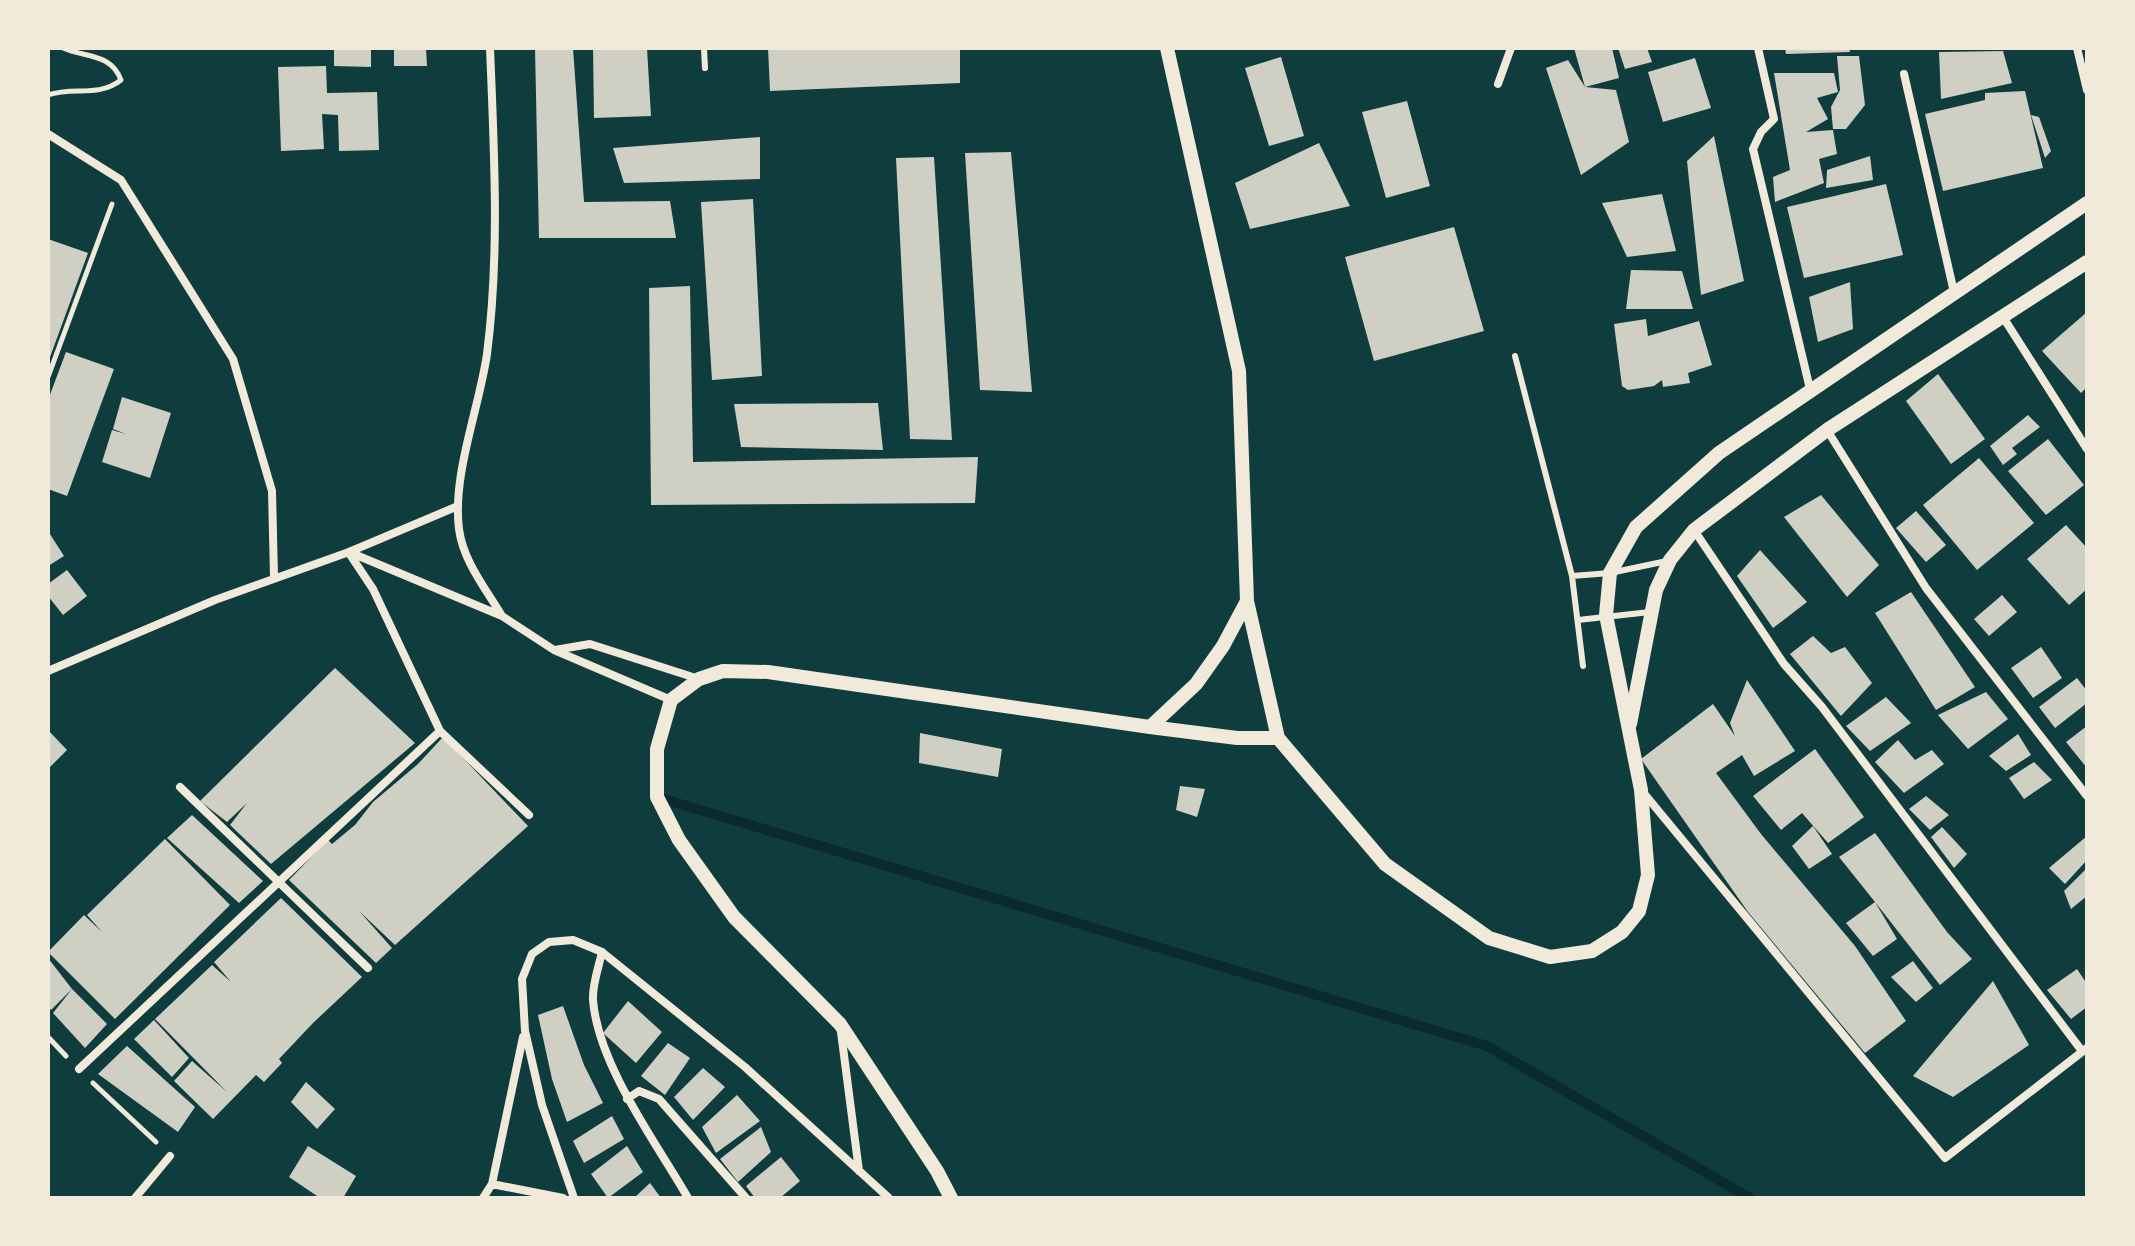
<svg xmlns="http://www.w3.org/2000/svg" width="2135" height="1246" viewBox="0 0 2135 1246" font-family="Helvetica,sans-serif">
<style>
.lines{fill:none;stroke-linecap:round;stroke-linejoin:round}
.stream{stroke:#0a2a2b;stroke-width:10}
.building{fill:#cfcfc3}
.path{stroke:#f1e9da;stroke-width:5}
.service{stroke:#f1e9da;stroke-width:6}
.minor{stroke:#f1e9da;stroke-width:8}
.tertiary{stroke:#f1e9da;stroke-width:14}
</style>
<rect width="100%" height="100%" fill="#0f3d3e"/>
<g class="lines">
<path class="stream" d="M657 797 1487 1046 1750 1198"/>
</g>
<path class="building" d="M334 48H371V67L334 66Z
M394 48H426L427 66H394Z
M535 48H573L584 202 670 201 676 238H539Z
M593 48H647L651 116 594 118Z
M768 48H960V83L770 91Z
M1574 48H1612L1619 78 1585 87 1616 90 1629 142 1581 175 1546 68 1568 60 1585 87Z
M1618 48H1647L1652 62 1625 69Z
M1785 48H1849L1850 52 1786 54Z
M2003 51 2012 83 1941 99 1939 52Z
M1837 56H1859L1865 105 1846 129H1833L1831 107 1840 90Z
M1281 57 1304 136 1269 146 1245 68Z
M1695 58 1711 108 1663 122 1648 72Z
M326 66 327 93 377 92 379 150 339 151 338 115 322 114 324 149 281 151 278 67Z
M1774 73H1834L1838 92 1817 98 1828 119 1806 132 1833 130 1837 154 1819 159 1824 183 1775 202 1773 177 1790 170Z
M2025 91 2043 168 1943 191 1925 114 1985 100V93Z
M1407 101 1430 186 1386 198 1362 112Z
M2031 115 2039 117 2051 151 2045 158Z
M1714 136 1744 281 1701 295 1687 161Z
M760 137V179L624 183 613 148Z
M1319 143 1350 206 1250 229 1235 183Z
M1011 152 1032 392 980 390 965 153Z
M1870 156 1873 180 1826 188 1827 170Z
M934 157 952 440 910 439 896 158Z
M1886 184 1903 255 1804 278 1787 207Z
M1662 194 1676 251 1627 257 1602 203Z
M753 199 762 376 712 380 701 202Z
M1454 227 1484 331 1374 361 1345 257Z
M48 239 88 253 49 360H48Z
M1631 270 1682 271 1693 309H1626Z
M1850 282 1853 329 1818 342 1809 297Z
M690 286 693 462 978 457 975 503 651 505 649 288Z
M2087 312V387L2081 393 2042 351Z
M1646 319 1648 336 1699 321 1712 365 1688 373 1690 383 1663 387 1662 380 1654 386 1628 390 1622 386 1614 324Z
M66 352 114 369 67 496 48 489V400Z
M1938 374 1985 439 1951 464 1906 401Z
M122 397 171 413 150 478 102 462 112 430 126 434 113 429Z
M878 403 883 450 741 447 734 404Z
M2028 415 2040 427 2012 448 2017 454 2003 465 1990 446Z
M2048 439 2084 485 2046 515 2008 471Z
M1979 458 2034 523 1977 570 1923 505Z
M1821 495 1879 565 1847 597 1784 517Z
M1916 511 1946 545 1926 562 1896 528Z
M2066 525 2087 548V589L2069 605 2027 559Z
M48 531 64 556 48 566Z
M1760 550 1807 602 1773 628 1737 576Z
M67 570 87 596 63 615 48 596V584Z
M1911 592 1975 687 1936 710 1875 613Z
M2002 595 2017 612 1989 636 1974 619Z
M1813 636 1831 653 1845 647 1872 683 1841 716 1790 654Z
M2041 647 2062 678 2033 698 2011 668Z
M335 668 415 743 271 864 230 825 247 803 227 822 200 801Z
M2077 678 2087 691V703L2055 728 2039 707Z
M1747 680 1795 751 1754 776 1742 755 1716 773 1761 834 1855 946 1906 1021 1865 1053 1748 912 1641 759 1713 704 1735 736 1730 723Z
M1986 692 2008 719 1968 749 1938 715Z
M1886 697 1911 723 1870 751 1846 726Z
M2087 726V768L2066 742Z
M48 730 67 750 48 769Z
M920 733 1002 749 998 777 919 763Z
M2018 734 2031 755 2006 771 1989 756Z
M443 737 528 826 395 945 359 911 392 948 376 963 289 880 328 840 332 844 355 825 373 802 418 764Z
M1898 740 1915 760 1932 750 1944 764 1904 793 1875 762Z
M1815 749 1864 817 1828 843 1802 813 1781 830 1753 796Z
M2034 762 2052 780 2024 799 2009 778Z
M1180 786 1205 789 1197 817 1176 810Z
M1926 796 1949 815 1930 830 1909 809Z
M192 815 263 881 239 903 167 838Z
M1813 826 1832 854 1809 869 1792 846Z
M1942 827 1967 854 1954 868 1931 837Z
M1875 833 1947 932 1972 959 1940 985 1875 902 1897 939 1873 956 1846 923 1875 902 1839 857Z
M2087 836V860L2065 884 2049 868Z
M165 839 230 905 115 1019 48 952 84 915 102 932 87 915Z
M2087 868V896L2071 909 2064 891Z
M281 898 362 977 313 1023 279 1059 282 1063 264 1082 256 1075 213 1119 174 1081 192 1061 227 1092 155 1019 212 965 231 982 214 962Z
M48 958 72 989 51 1010 48 1006Z
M1913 961 1933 988 1916 1002 1891 977Z
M2077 969 2087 984V1007L2071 1019 2047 990Z
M1993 981 2029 1045 1953 1097 1913 1076Z
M72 989 107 1024 85 1048 53 1013Z
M628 1001 662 1032 636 1063 603 1033Z
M563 1006 584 1065 603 1103 567 1122 552 1079 538 1015Z
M154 1020 189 1058 172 1077 134 1039Z
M668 1043 690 1058 665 1095 641 1076Z
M127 1046 195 1107 178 1132 98 1074Z
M703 1068 725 1087 693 1120 674 1097Z
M306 1082 335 1109 317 1129 291 1102Z
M737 1095 760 1121 716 1153 702 1127Z
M612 1116 624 1139 584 1163 573 1141Z
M761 1127 771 1152 738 1182 720 1159Z
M308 1146 356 1176 343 1198H320L289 1177Z
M627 1146 643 1172 608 1198 591 1174Z
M781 1157 800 1181 780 1198H755L746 1186Z
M650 1183 661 1198H634Z"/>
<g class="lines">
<path class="path" d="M48 95C74 86 98 98 121 80 111 53 86 58 63 48
M48 377 112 204
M48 1037 66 1056
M93 1083 156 1142"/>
<path class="service" d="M704 48 705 68
M1515 356 1572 576 1583 666
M1572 576 1610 573 1667 561
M1578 620 1650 612"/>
<path class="minor" d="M490 48C494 149 500 253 487 354 479 409 452 475 459 529 463 561 486 589 502 616
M1758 48 1774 119 1761 132 1753 149 1810 389
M2077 48 2087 90
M1904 74 1954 292
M1498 84 1511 48
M48 134 121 180 233 359 272 491 274 577
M2003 317 2087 449
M1827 430 1926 588 2087 796
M1694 530 1784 664 1822 707 2082 1051
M349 552 502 616 554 650 671 700
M349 553 373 589 440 731 529 815
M555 650 590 644 699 679
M48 671 215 600 349 552 458 506
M180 787 368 968
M1642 791 1945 1158 2087 1048
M602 952C599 966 592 985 593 1000 598 1065 656 1142 688 1198
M841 1032 859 1171
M79 1069 440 731
M627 1099 639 1091 659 1099 746 1198
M492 1184 563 1198
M135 1198 170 1156
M483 1198 492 1184 523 1037
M574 1198 542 1105 525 1031 522 979 532 954 549 942 573 940 602 952 745 1067 889 1198"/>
<path class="tertiary" d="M1247 601 1278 738 1385 864 1489 938 1550 957 1592 951 1622 932 1639 911 1648 875 1641 790 1606 615 1610 573 1636 527 1719 453 2087 203
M1630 724 1656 590 1670 560 1694 530 1827 430 2087 262
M1150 727 1196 684 1223 646 1247 601 1239 371 1167 48
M951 1198 937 1171 840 1024 734 917 679 840 657 797V749L671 700 699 679 723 671 768 672 1150 727 1237 738H1278"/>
</g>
<rect width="2135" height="1246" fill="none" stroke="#f1e9da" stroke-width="100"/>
</svg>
